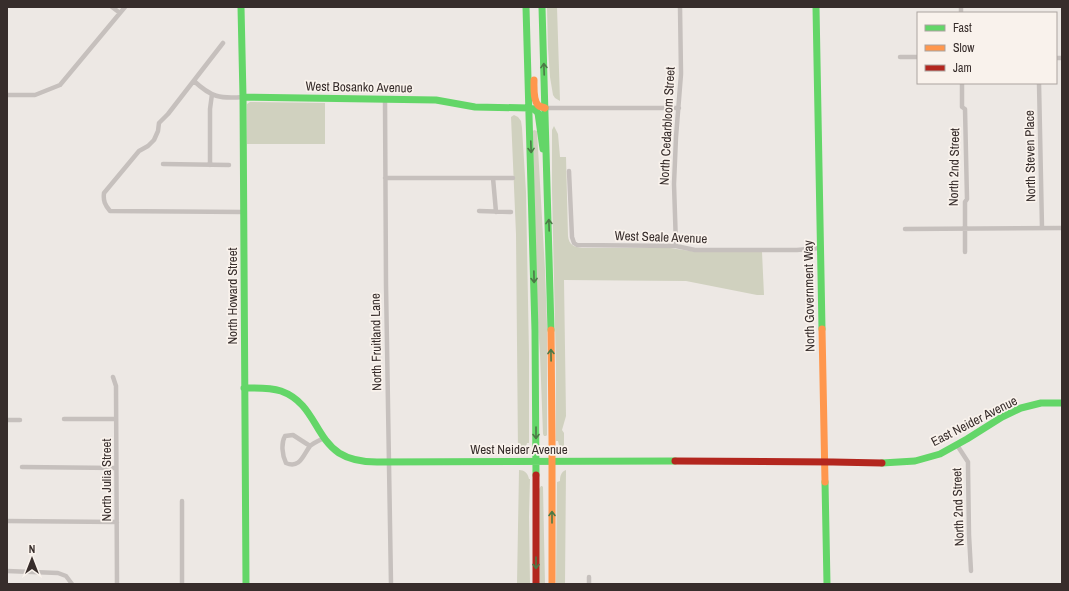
<svg xmlns="http://www.w3.org/2000/svg" width="1069" height="591" viewBox="0 0 1069 591" font-family="'Archivo Narrow',sans-serif">
<style>
.green{fill:#d0d1bf}
.lines{fill:none;stroke-linecap:round;stroke-linejoin:round}
.street{stroke:#c6c0bd;stroke-width:4.5}
.fast{stroke:#63d668;stroke-width:7}
.slow{stroke:#ff974d;stroke-width:7}
.jam{stroke:#b3261e;stroke-width:7}
.oneway{stroke:#4b7946}
.labels{text-anchor:middle;dominant-baseline:central;stroke-width:3.5;stroke-linejoin:round;paint-order:stroke}
.street-label{font-size:13px;fill:#372d2b;stroke:#f9f2ec}
</style>
<rect width="100%" height="100%" fill="#ede8e4"/>
<path class="green" d="M547 7H557L560 101 555 98 553 95 550 77 548 48Z
M250 102 325 103V144H247V104Z
M514 115 518 117 521 121 522 128 526 192 529 354V443H527C526 448 523 451 518 452L516 234 511 117Z
M554 126 558 134 560 157H566L568 236C569 245 574 247 582 248H670L697 252H762L764 295H757L686 281 564 280 566 416 562 430 564 433V449L559 445 558 441H556V368L552 191V130Z
M534 130 537 131 545 270 547 325V435L546 436H544L543 434 540 354 536 291 533 131Z
M519 470C524 470 528 473 529 479H530L529 517 530 584H517Z
M566 470 565 584H556L557 482 560 481C560 476 561 472 566 470Z
M541 486H542L543 487 545 584H538L539 489Z"/>
<g class="lines">
<path class="street" d="M112 7 120 13
M961 7V13
M223 43 168 114 159 123 158 131 154 140 148 146 139 151 104 193C103 201 105 205 110 211L244 212
M900 57H918
M1056 58H1062
M194 81C211 97 220 99 243 97
M962 83V107L965 109 967 199 965 202V252
M1039 83 1042 228
M7 95H35L60 85 125 7
M385 99 386 285 391 584
M545 108H679
M163 164 229 165
M210 165V109L212 94
M569 171 572 237 574 243 577 245 676 246 695 250H797L820 248
M385 178H513
M493 178 496 212
M479 211 511 212
M905 229 1062 228
M676 246 674 184 676 137 681 74 680 7
M113 377 116 386 117 584
M64 419H116
M7 420H20
M957 445 968 462V467L969 535 971 571
M310 446 293 435 285 436C281 443 282 455 286 463 300 469 303 455 310 446 313 443 320 440 324 438
M22 467 116 468
M7 521 117 522
M7 571 58 573 66 576 72 584
M589 577V584
M182 584V501"/>
<path class="fast" d="M241 7 243 97 246 584
M526 7 535 331 536 475
M542 7 551 330
M816 7 822 329
M243 97 436 100 475 107 529 108
M529 108 534 109 538 113 543 149
M244 388C256 388 269 387 281 391 314 403 314 436 339 453 350 460 364 462 377 462L675 461
M882 463 915 461 940 454 967 439 1002 417 1021 408 1041 403H1062
M825 482 827 584"/>
<path class="slow" d="M534 80C534 86 533 102 539 106 541 107 543 107 545 108
M822 329 825 482
M551 330 552 439V584"/>
<path class="jam" d="M675 461 833 462 882 463
M536 475V584"/>
</g>
<defs><path id="oneway-shaft" d="M-6 0H5M1.5-3L5.5 0L1.5 3" fill="none" stroke-width="1.6" stroke-linecap="round" stroke-linejoin="round"/></defs>
<g class="oneway">
<use href="#oneway-shaft" transform="translate(544 69) rotate(-92)"/>
<use href="#oneway-shaft" transform="translate(531 147) rotate(88)"/>
<use href="#oneway-shaft" transform="translate(549 225) rotate(-92)"/>
<use href="#oneway-shaft" transform="translate(534 277) rotate(89)"/>
<use href="#oneway-shaft" transform="translate(551 355) rotate(-91)"/>
<use href="#oneway-shaft" transform="translate(536 433) rotate(90)"/>
<use href="#oneway-shaft" transform="translate(552 517) rotate(-90)"/>
<use href="#oneway-shaft" transform="translate(536 563) rotate(90)"/>
</g>
<g class="labels">
<g class="street-label">
<text transform="translate(359 87) rotate(1)">West Bosanko Avenue</text>
<text transform="translate(667 126) rotate(-87)">North Cedarbloom Street</text>
<text transform="translate(1030 156) rotate(-91)">North Steven Place</text>
<text transform="translate(954 167) rotate(-89)">North 2nd Street</text>
<text transform="translate(661 237) rotate(2)">West Seale Avenue</text>
<text transform="translate(232 296) rotate(-90)">North Howard Street</text>
<text transform="translate(809 296) rotate(-91)">North Government Way</text>
<text transform="translate(376 342) rotate(-91)">North Fruitland Lane</text>
<text transform="translate(974 421) rotate(-27)">East Neider Avenue</text>
<text x="519" y="449">West Neider Avenue</text>
<text transform="translate(106 480) rotate(-90)">North Julia Street</text>
<text transform="translate(958 507) rotate(-92)">North 2nd Street</text>
</g>
</g>
<rect width="1069" height="591" fill="none" stroke="#372d2b" stroke-width="16"/>
<rect x="917" y="12" width="140" height="72" fill="#f9f2ec" stroke="#aba39f"/>
<rect x="925" y="25" width="20" height="6" fill="#63d668" stroke="#aba39f"/>
<text x="953" y="32" font-size="12" fill="#372d2b">Fast</text>
<rect x="925" y="45" width="20" height="6" fill="#ff974d" stroke="#aba39f"/>
<text x="953" y="52" font-size="12" fill="#372d2b">Slow</text>
<rect x="925" y="65" width="20" height="6" fill="#b3261e" stroke="#aba39f"/>
<text x="953" y="72" font-size="12" fill="#372d2b">Jam</text>
<g transform="translate(32 559)" stroke="#f9f2ec" stroke-width="3" paint-order="stroke">
<path d="M0-3L7 15L0 10L-7 15Z" fill="#372d2b"/>
<text y="-6" font-size="11" font-weight="bold" text-anchor="middle" fill="#372d2b">N</text>
</g>
</svg>
